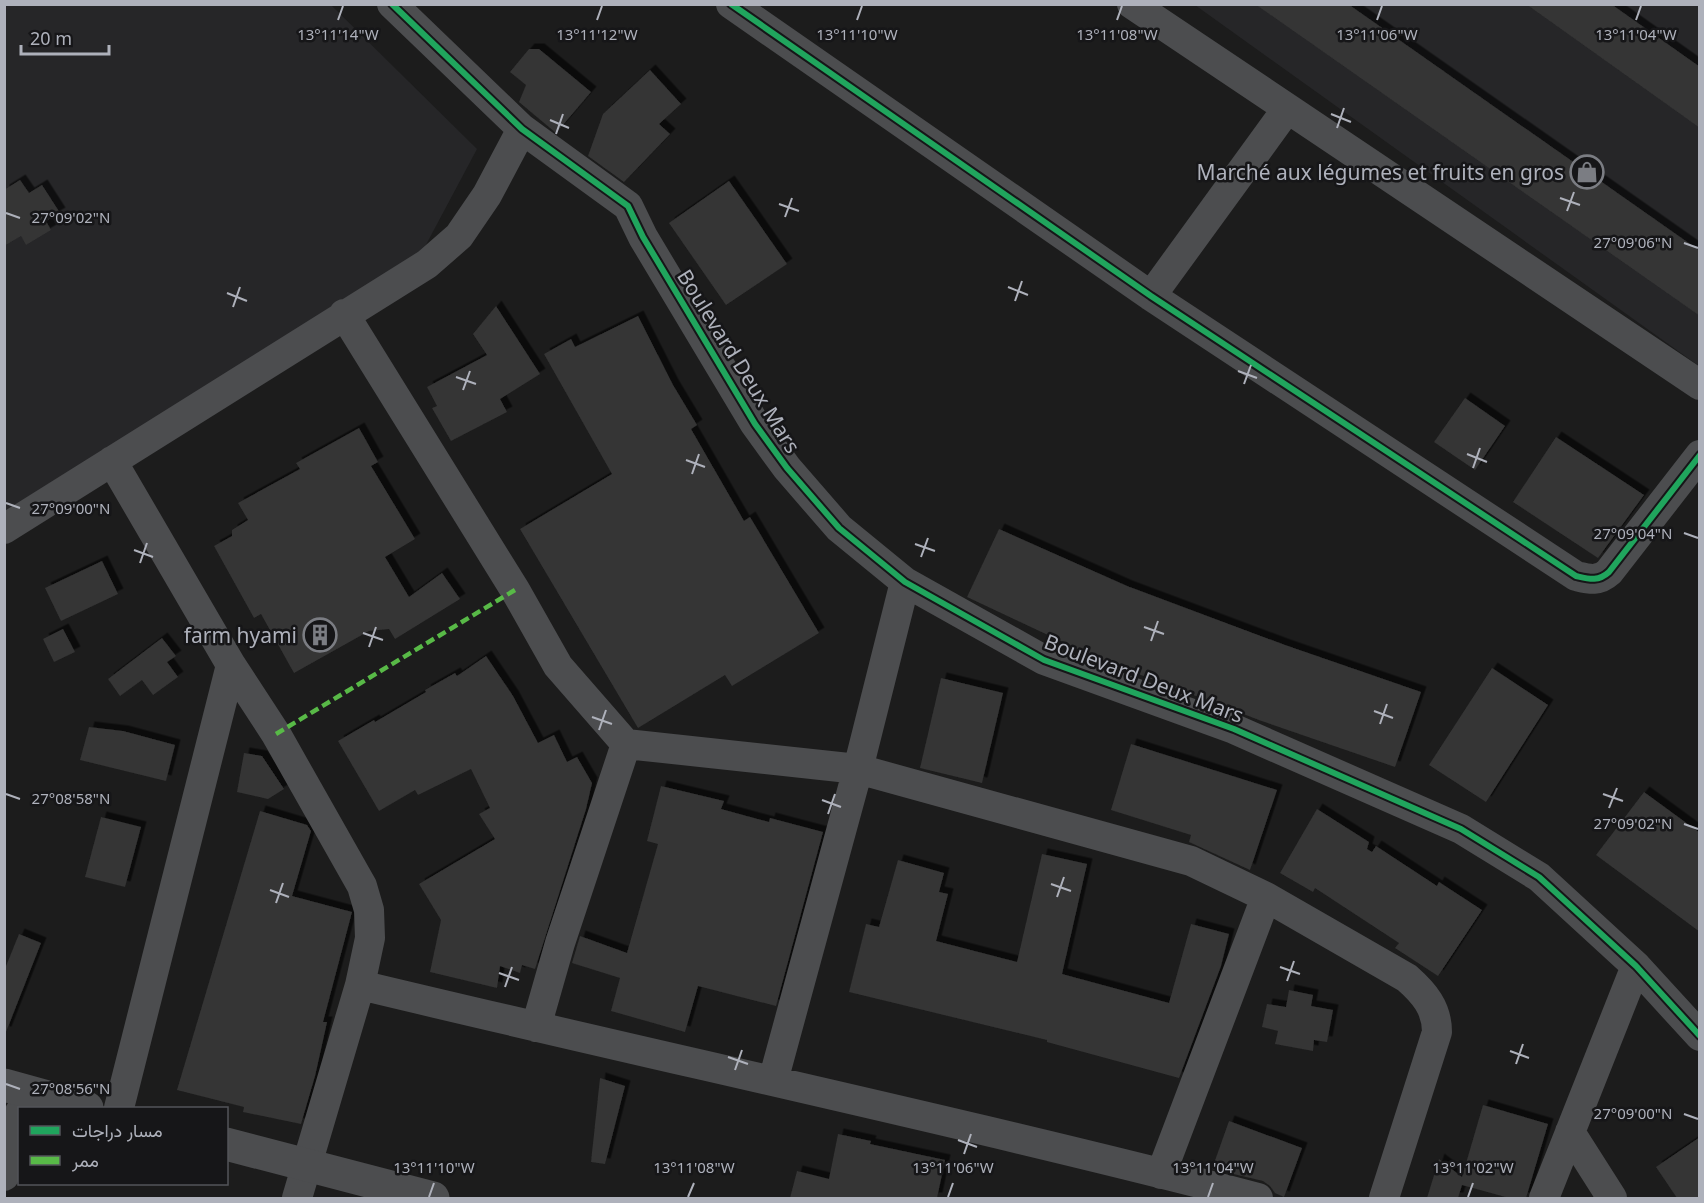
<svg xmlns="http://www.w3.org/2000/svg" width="1704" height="1203" viewBox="0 0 1704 1203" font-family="'Noto Sans',Vazirmatn,sans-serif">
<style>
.built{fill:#262628}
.building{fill:#343434;filter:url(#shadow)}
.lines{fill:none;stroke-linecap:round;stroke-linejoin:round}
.minor{stroke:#4c4d4f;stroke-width:30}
.tertiary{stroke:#4c4d4f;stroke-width:33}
.quiet{stroke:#58b947;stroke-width:4.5;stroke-dasharray:9 4.5;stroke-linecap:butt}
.cycleway-casing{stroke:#161618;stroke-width:10}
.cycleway{stroke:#20a55d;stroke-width:6}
.ticks{fill:none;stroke:#aeb1bb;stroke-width:2}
.labels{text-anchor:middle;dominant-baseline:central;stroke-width:5;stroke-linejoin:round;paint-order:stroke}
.poi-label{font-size:21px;fill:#aeb1bb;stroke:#161618;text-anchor:end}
.street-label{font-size:21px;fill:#aeb1bb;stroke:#161618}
.ticks-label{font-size:15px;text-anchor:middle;fill:#aeb1bb;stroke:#161618;stroke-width:5;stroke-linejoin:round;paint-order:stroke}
</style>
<defs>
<filter id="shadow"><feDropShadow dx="5.5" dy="-5.5" stdDeviation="0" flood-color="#0009"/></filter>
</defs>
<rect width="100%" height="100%" fill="#1c1c1c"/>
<path class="built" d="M5 5H331L477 149 420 256 5 511Z
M1195 5H1699V366Z"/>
<path class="building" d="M1255 4H1348L1700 251V316Z
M1526 4H1611L1700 67V128Z
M529 49H539L591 92 556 133 519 102 526 85 510 72Z
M650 70 681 104 659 124 670 134 624 182 588 156 603 114Z
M20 180 29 193 42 185 60 213 46 221 51 230 26 245 21 236 4 246V190Z
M729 181 787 264 726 305 669 223Z
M496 306 540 374 500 399 507 412 451 441 432 408 437 406 427 387 487 355 473 334Z
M638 316 673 385 697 425 691 429 744 521 750 517 819 633 732 686 725 675 638 728 520 529 612 474 544 354 571 339 575 347Z
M1465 398 1505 426 1475 470 1434 442Z
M359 428 378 462 371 466 415 539 385 557 409 597 442 573 460 599 395 639 389 629 369 631 294 673 261 614 254 618 214 546 232 536V530L248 520 238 503 300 469 296 463Z
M1556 437 1644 495 1598 558 1513 502Z
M999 529 1127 586 1285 645 1421 692 1395 767 1259 720 1099 659 967 597Z
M102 561 118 594 61 621 45 588Z
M63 629 75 652 54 662 43 639Z
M162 638 176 656 167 662 178 677 153 695 142 680 120 696 108 679Z
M486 656 513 696 538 743 554 735 567 762 577 757 592 783 586 809 535 969 522 965 520 973 500 966 497 988 430 972 441 920 419 884 495 839 479 814 490 808 471 769 418 795 415 790 379 811 338 741 374 720 375 722 426 692 425 690 455 673 457 676Z
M1492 668 1548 705 1486 802 1429 765Z
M941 678 1003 693 982 783 920 768Z
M89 727 123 731 175 745 166 781 80 760Z
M1131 744 1277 790 1250 870 1189 842 1191 835 1111 810Z
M244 753 262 756 284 789 268 799 237 792Z
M661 786 724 801 721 809 769 822 770 818 823 832 776 1006 698 986 685 1032 611 1011 620 978 572 963 580 936 627 953 658 844 647 841Z
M1644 792 1700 833V932L1596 855Z
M1317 809 1369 842 1367 849 1372 852 1376 846 1437 886 1439 882 1482 910 1438 976 1395 948 1399 943 1315 888 1313 892 1280 873Z
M260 811 307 825 311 831 292 896 352 912 323 1022H327L315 1076 301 1124 243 1112 244 1107 177 1090Z
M101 817 141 827 125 887 85 877Z
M1042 854 1087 864 1062 974 1169 1003 1191 924 1229 934 1221 966 1179 1078 1047 1042V1040L849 992 866 924 879 927 898 860 944 873 939 892 948 894 936 941 1017 962Z
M19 934 41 943 6 1032H4V971Z
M1289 990 1313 995 1311 1006 1333 1010 1327 1042 1314 1040 1313 1051 1275 1044 1278 1031 1262 1027 1267 1004 1286 1007Z
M600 1078 625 1086 605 1164 591 1162Z
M1483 1105 1548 1124 1526 1198H1509L1462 1185 1458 1198H1427L1439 1159 1462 1177Z
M1229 1121 1302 1148 1284 1197 1275 1193 1270 1186 1263 1181 1212 1169Z
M838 1134 871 1141 870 1144 945 1160 937 1198H790L797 1171 829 1179Z
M1700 1137V1198H1677L1656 1167Z"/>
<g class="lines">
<path class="minor" d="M392 4 522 129 628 206 643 237 755 424 787 468 839 528 905 582 1044 660 1234 729 1461 829 1539 877 1636 966 1700 1036
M731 4 1151 296 1576 576C1589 579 1598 582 1609 572L1700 455
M1132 4 1700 385
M1151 296 1287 109
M344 314 515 590 558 666 626 744 560 943 536 1027
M112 461 231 665 119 1108
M4 529 427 264 459 236 487 195 522 129
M231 665 276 734 362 886 369 910 370 938 360 985 297 1198
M626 744 858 769 1191 861 1266 897 1407 978C1424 993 1437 1008 1437 1032L1384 1198
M360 985C659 1057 960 1121 1258 1198
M773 1081 858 769 905 582
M1570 1132 1612 1198
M1161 1174 1266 897
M4 1176 20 1112
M1544 1198 1636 966"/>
<path class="tertiary" d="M4 1085 87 1108
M226 1144 433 1198"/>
<path class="quiet" d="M276 734 515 590"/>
<defs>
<path id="cycleway" d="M392 4 522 129 628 206 643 237 755 424 787 468 839 528 905 582 1044 660 1234 729 1461 829 1539 877 1636 966 1700 1036
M731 4 1151 296 1576 576C1589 579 1598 582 1609 572L1700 455"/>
</defs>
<use href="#cycleway" class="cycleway-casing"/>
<use href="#cycleway" class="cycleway"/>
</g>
<path class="ticks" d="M338 20 343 6M597 20 602 6M857 20 862 6M1117 20 1122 6M1377 20 1382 6M1636 20 1641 6M1331 114 1351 122M550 120 569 128M1337 128 1344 108M556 134 563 114M1560 198 1580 205M779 204 799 211M1567 211 1574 192M6 213 20 218M785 217 792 198M1684 243 1698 248M1008 287 1028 295M227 293 247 301M1015 301 1022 281M233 307 240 287M1238 371 1257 378M456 377 476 384M1244 384 1251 365M463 390 470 371M1467 454 1487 462M686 460 705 467M1473 468 1480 448M692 474 699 454M6 503 20 508M1684 533 1698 538M915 544 935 551M134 550 153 557M921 557 928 538M140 563 147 543M1144 627 1164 634M363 633 383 640M1151 641 1158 621M369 647 376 627M1374 711 1393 718M592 717 612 724M1380 724 1387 704M599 730 606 710M6 794 20 799M1603 794 1623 801M822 800 841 807M1609 808 1617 788M828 814 835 794M1684 824 1698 829M1051 884 1071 891M270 890 289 897M1057 897 1064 877M276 903 283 883M1280 967 1300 974M499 973 519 980M1287 981 1294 961M505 987 512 967M1510 1051 1529 1058M728 1057 748 1064M1516 1064 1523 1044M735 1070 742 1050M6 1084 20 1089M1684 1114 1698 1119M958 1140 977 1147M964 1154 971 1134M429 1197 434 1183M688 1197 694 1183M948 1197 953 1183M1208 1197 1213 1183M1468 1197 1473 1183"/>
<defs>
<symbol id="shop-ring" viewBox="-11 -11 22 22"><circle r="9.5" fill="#161618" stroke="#7b7d83" stroke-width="1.5"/><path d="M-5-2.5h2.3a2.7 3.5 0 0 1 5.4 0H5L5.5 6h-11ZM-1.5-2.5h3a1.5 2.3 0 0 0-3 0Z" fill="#7b7d83"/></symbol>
<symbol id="building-ring" viewBox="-11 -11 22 22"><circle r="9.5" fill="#161618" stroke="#7b7d83" stroke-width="1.5"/><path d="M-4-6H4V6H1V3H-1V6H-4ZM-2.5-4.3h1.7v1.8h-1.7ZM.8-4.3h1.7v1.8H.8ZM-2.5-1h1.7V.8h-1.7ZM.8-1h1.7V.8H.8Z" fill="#7b7d83"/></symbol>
</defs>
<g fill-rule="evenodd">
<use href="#shop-ring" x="1568" y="153" width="38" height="38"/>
<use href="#building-ring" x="301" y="616" width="38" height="38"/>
</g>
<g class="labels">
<g class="poi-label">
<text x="1564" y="172">Marché aux légumes et fruits en gros</text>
<text x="297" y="635">farm hyami</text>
</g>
<g class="street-label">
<text transform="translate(739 361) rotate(58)">Boulevard Deux Mars</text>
<text transform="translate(1144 678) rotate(21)">Boulevard Deux Mars</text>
</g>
</g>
<g class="ticks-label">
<text x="338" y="40">13°11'14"W</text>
<text x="597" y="40">13°11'12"W</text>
<text x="857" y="40">13°11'10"W</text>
<text x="1117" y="40">13°11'08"W</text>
<text x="1377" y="40">13°11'06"W</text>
<text x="1636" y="40">13°11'04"W</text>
<text x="71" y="223">27°09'02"N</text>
<text x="1633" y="248">27°09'06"N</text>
<text x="71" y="514">27°09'00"N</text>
<text x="1633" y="539">27°09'04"N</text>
<text x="71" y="804">27°08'58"N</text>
<text x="1633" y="829">27°09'02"N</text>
<text x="71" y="1094">27°08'56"N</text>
<text x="1633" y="1119">27°09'00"N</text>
<text x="434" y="1173">13°11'10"W</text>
<text x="694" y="1173">13°11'08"W</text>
<text x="953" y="1173">13°11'06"W</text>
<text x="1213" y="1173">13°11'04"W</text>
<text x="1473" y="1173">13°11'02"W</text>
</g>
<rect width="1704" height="1203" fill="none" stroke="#aeb1bb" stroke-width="12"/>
<rect x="18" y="1107" width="210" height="78" fill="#161618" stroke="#535459" stroke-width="1.5"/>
<rect x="30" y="1126" width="30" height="9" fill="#20a55d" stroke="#535459" stroke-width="1.5"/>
<text x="72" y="1137" font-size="18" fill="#aeb1bb">مسار دراجات</text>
<rect x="30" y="1156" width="30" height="9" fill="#58b947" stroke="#535459" stroke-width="1.5"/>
<text x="72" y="1167" font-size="18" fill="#aeb1bb">ممر</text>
<path d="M21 45v9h88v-9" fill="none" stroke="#aeb1bb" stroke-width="3"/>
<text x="30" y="45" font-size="18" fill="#aeb1bb" stroke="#161618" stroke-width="4.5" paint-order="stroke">20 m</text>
</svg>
